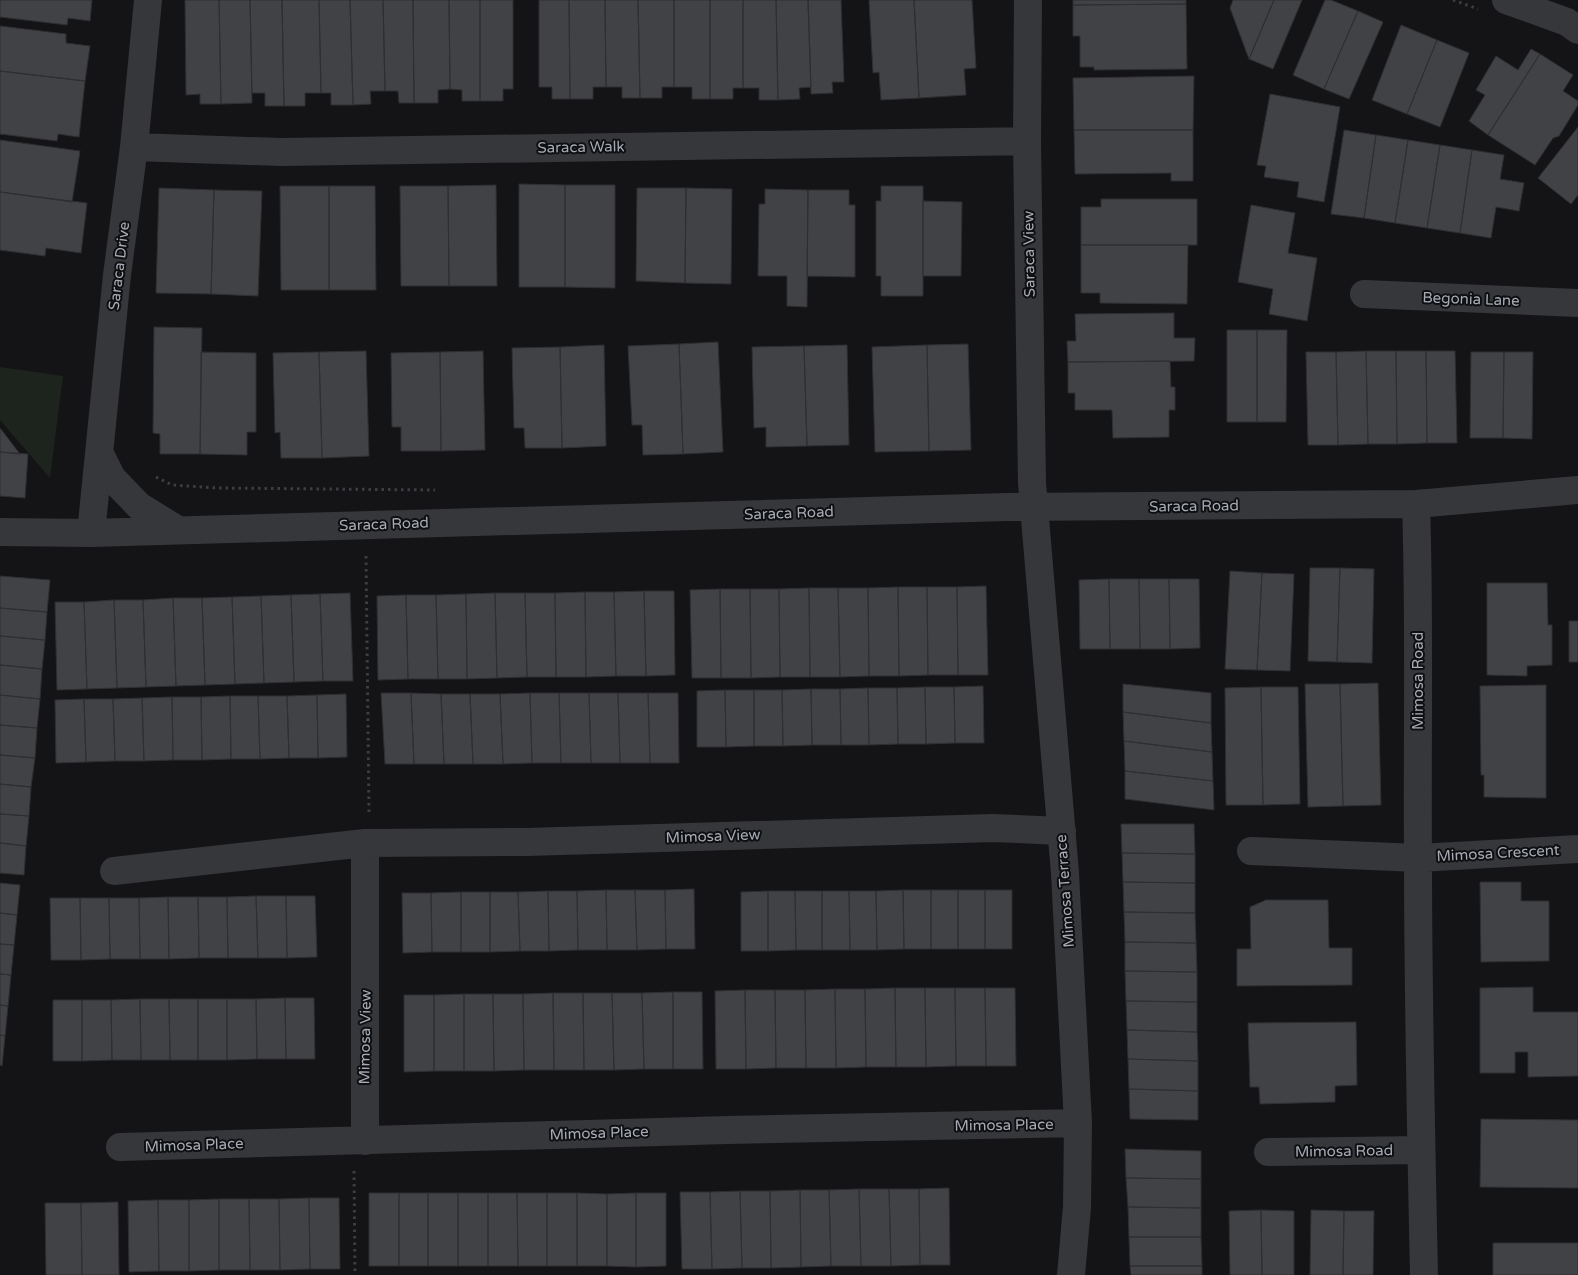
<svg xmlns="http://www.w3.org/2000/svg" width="1578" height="1275" viewBox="0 0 1578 1275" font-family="'Varela Round',sans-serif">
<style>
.green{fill:#1c241d}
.building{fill:#404246;stroke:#2e2f32}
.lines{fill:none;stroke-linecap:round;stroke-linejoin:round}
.path{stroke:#3b3e42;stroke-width:3;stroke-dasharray:2.5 4;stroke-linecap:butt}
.street{stroke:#35373b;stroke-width:28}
.labels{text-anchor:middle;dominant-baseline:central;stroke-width:4;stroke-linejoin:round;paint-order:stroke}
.street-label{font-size:15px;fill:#a6acb6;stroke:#0f0f11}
</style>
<rect width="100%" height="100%" fill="#141416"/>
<path class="green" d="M0 367 63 376 50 478 0 420Z"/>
<path class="building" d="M0 0H92L90 21 68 18 67 25 0 17Z
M185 0H219L221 104H200V94L186 95Z
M219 0H250L252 103 221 104Z
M250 0H282L284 106H265V93H252Z
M282 0H319L321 93H305V106H284Z
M319 0H350L353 105H331V93H321Z
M350 0H383L385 91H370L371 104 353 105Z
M383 0H413L414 103H399L398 91H385Z
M413 0H449L450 89 438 90V103H414Z
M449 0H480V101H462V90L450 89Z
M480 0H513V89H503V101H480Z
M539 0H569L570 99H552V87H539Z
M569 0H605L606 87H593V99H570Z
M605 0H638L640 98H622V87H606Z
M638 0H674V87H662V98H640Z
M674 0H710V99H692V87H674Z
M710 0H743V88H733V99H710Z
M743 0H776L778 100H759V88H743Z
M776 0H808L811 87 799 88 800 99 778 100Z
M808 0H841L844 82H832L833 93 811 94Z
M869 0H914L919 98 881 100 879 72 873 73Z
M914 0H972L976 68 964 69 966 95 919 98Z
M1073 0H1186V4L1073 5Z
M1233 0H1274L1249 59 1230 8Z
M1274 0H1302L1273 69 1249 59Z
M1325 0H1331L1358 11 1324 89 1293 75Z
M1186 4 1187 69 1094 70V67H1080V36H1073V5Z
M1358 11 1383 22 1349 99 1324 89Z
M1401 25 1437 40 1407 114 1372 100Z
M0 26 66 34V43L90 46 85 81 0 71Z
M1437 40 1469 53 1440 127 1407 114Z
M1531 49 1540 54 1488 135 1469 121 1485 95 1476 90 1496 56 1518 70Z
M1540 54 1573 75 1563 91 1578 101V105L1559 136 1553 138 1535 165 1488 135Z
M0 71 85 81 79 137 58 134 57 141 0 134Z
M1194 76 1193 130H1074L1073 78Z
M1270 94 1340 107 1324 202 1297 197 1299 182 1264 177 1266 166 1257 165Z
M1578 127V195L1571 204 1538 178Z
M1074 130H1193V181H1171V173L1075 174Z
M1344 130 1376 135 1364 218 1331 214Z
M1376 135 1408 140 1395 223 1364 218Z
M0 140 80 151 72 202 0 192Z
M1408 140 1440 145 1427 228 1395 223Z
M1440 145 1472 150 1460 233 1427 228Z
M1472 150 1504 155 1500 179 1524 183 1519 211 1496 207 1491 238 1460 233Z
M519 184 565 185V287H519Z
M496 185 497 286H449L448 186Z
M565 185H615V288L565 287Z
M280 186H329V290H281Z
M329 186H375L376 290H329Z
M400 186H448L449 286H401Z
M881 186H923V296H881V276H876V201H881Z
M159 188 214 190 211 294 156 293Z
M637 188H686L685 283 636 281Z
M686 188 732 189 731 284 685 283Z
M765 189 808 190 807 307 787 306V276H758L759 204H765Z
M214 190 262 191 258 296 211 294Z
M808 190H849V205H855V277L807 276Z
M0 192 87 203 81 253 46 248 45 256 0 250Z
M1101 199H1197V245H1081V207H1101Z
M923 201 962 202 961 276H923Z
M1251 205 1295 213 1288 253 1317 258 1307 321 1269 314 1273 289 1238 282Z
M1081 245H1188L1187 304 1100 303V293H1081Z
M1174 313V338H1195L1194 361 1068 362 1067 341H1076L1075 314Z
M154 327 202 328 200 454H160V434L153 433Z
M1227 330H1257V422H1227Z
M1257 330H1287L1286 422H1257Z
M718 342 723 452 683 454 679 344Z
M679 344 683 454 643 455 642 425H632L628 346Z
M968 344 971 450 929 451 927 345Z
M604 345 606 446 562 448 560 347Z
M847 345 849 445 807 446 804 346Z
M927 345 929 451 875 452 872 347Z
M804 346 807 446 766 447V427L754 428 752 347Z
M560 347 562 448H525L524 428H514L512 348Z
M366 351 369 456 322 458 319 352Z
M483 351 485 450 441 451 440 352Z
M1366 351 1368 444 1338 445 1336 352Z
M1366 351H1396L1397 444H1368Z
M1396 351H1426L1427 443 1397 444Z
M1426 351H1455L1457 443H1427Z
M201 352 256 353V432H247V455L200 454Z
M319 352 322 458H281L280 432 275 433 273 353Z
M440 352 441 451H401V427H392L391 353Z
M1306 352H1336L1338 445H1308Z
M1471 352H1504L1503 438H1470Z
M1504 352H1533L1532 439 1503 438Z
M1170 361 1171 387H1175V410H1169V437L1113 438 1112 410H1075V393H1068V362Z
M0 428 20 454 0 452Z
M0 452 28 454 25 498 0 496Z
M1310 568H1340L1337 662 1308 661Z
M1340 568 1374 569 1372 663 1337 662Z
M1230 571 1262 573 1257 670 1225 669Z
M1262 573 1294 574 1290 671 1257 670Z
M0 576 50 580 47 612 0 608Z
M1109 579H1139L1140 649H1110Z
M1109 579 1110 649H1080L1079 580Z
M1139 579H1169L1170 649H1140Z
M1169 579H1199L1200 648 1170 649Z
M1487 583H1547L1548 625H1552V665L1527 666V676L1487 675Z
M986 586 988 675H958L957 587Z
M898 587H927L928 675 899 676Z
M898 587 899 676H869L868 588Z
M927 587H957L958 675H928Z
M809 588H838L840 677H810Z
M809 588 810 677H780L779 589Z
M838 588H868L869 676 840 677Z
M720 589H750L751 678H721Z
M720 589 721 678H692L690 590Z
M750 589H779L780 677 751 678Z
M644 591H674L675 675 646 676Z
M644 591 646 676H616L614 592Z
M585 592H614L616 676 586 677Z
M585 592 586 677H556L555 593Z
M350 593 353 681H323L320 594Z
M495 593H525L527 677 497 678Z
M495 593 497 678 467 679 466 594Z
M525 593H555L556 677H527Z
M320 594 323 681 294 682 291 595Z
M466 594 467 679H438L436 595Z
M291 595 294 682 264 683 261 596Z
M406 595H436L438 679H408Z
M406 595 408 679 378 680 377 596Z
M261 596 264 683 235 684 232 597Z
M232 597 235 684 205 685 202 598Z
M173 598H202L205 685 176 686Z
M173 598 176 686 146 687 143 600Z
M114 600H143L146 687 117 688Z
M114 600 117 688 87 689 84 602Z
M55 602H84L87 689 57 690Z
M0 608 47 612 45 640 0 636Z
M1569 621H1578V662H1569Z
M0 636 45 640 42 669 0 665Z
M0 665 42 669 40 699 0 695Z
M1378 683 1381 805 1343 806 1340 684Z
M1123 684 1211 693V723L1123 712Z
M1305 684H1340L1343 806 1308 807Z
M1546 685V798L1484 797V775H1481L1480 686Z
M983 686 984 743H955L954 687Z
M925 687H954L955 743 926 744Z
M925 687 926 744H898L897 688Z
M1261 687 1263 805H1226L1225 688Z
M1261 687H1298L1300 804 1263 805Z
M868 688 869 745H841L840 689Z
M868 688H897L898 744 869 745Z
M811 689H840L841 745H812Z
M811 689 812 745 783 746 782 690Z
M725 690H754V746L726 747Z
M725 690 726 747H697V691Z
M754 690H782L783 746H754Z
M381 693H411L414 764H385Z
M411 693 441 694 444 764H414Z
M530 693H559L561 763H532Z
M530 693 532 763 503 764 500 694Z
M559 693H589L591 763H561Z
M589 693H618L620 763H591Z
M618 693H648L650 763H620Z
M648 693H678L679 763H650Z
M346 694 347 757 318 758 317 695Z
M441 694H470L473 764H444Z
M470 694H500L503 764H473Z
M0 695 40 699 37 728 0 725Z
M317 695 318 758H289L287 696Z
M230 696H258L260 759H231Z
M230 696 231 759 202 760 201 697Z
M258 696H287L289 758 260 759Z
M172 697H201L202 760H173Z
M172 697 173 760 144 761 142 698Z
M142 698 144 761H115L113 699Z
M84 699H113L115 761 86 762Z
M84 699 86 762 56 763 55 700Z
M1123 712 1211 723 1212 752 1124 741Z
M0 725 37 728 35 758 0 755Z
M1124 741 1212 752 1213 781 1125 771Z
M0 755 35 758 31 787 0 784Z
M1125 771 1213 781 1214 810 1125 799Z
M0 784 31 787 29 816 0 814Z
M0 814 29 816 26 846 0 843Z
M1121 824H1194L1195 854 1122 853Z
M0 843 26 846 24 875 0 873Z
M1122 853 1195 854V883L1123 882Z
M1123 882 1195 883V913L1124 912Z
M1480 882H1521V901H1549V961L1481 962Z
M0 883 20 885 17 915 0 913Z
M694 889 695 949H666L665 890Z
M606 890H635L637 950H607Z
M606 890 607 950H578L577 891Z
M635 890H665L666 949 637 950Z
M903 890H931V949H904Z
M903 890 904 949 877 950 876 891Z
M931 890H958V949H931Z
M958 890H985V949H958Z
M985 890H1012V949H985Z
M548 891H577L578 950 549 951Z
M548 891 549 951H520L518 892Z
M768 891H795L796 950 768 951Z
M768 891V951H741V892Z
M795 891H822V950H796Z
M822 891H849L850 950H822Z
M849 891H876L877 950H850Z
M461 892H490V952H461Z
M461 892V952H432L431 893Z
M490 892H518L520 951 490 952Z
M402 893H431L432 952 403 953Z
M256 896 258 958H228L227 897Z
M256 896H286L287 958H258Z
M286 896H315L317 957 287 958Z
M168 897 169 959H140L139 898Z
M168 897H198L199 958 169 959Z
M198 897H227L228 958H199Z
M50 898H80L81 960H51Z
M80 898H109L110 959 81 960Z
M109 898H139L140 959H110Z
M1266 900H1328L1329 948H1352V985L1237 986V949H1251L1250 907Z
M1124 912 1195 913 1196 943 1125 942Z
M0 913 17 915 14 945 0 944Z
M1125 942 1196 943 1197 972 1125 971Z
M0 944 14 945 11 975 0 974Z
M1125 971 1197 972V1002L1126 1001Z
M0 974 11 975 8 1006 0 1005Z
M1533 987V1012H1578V1076L1528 1077V1052H1515V1073H1480V988Z
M895 988 896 1067H866L865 989Z
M895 988H925L926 1067H896Z
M925 988H955L956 1066 926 1067Z
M955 988H985L986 1066H956Z
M985 988H1015L1016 1066H986Z
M835 989H865L866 1067 836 1068Z
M835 989 836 1068H806L805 990Z
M745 990H775L776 1068 746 1069Z
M745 990 746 1069H716L715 991Z
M775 990H805L806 1068H776Z
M673 992H702L703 1069H673Z
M673 992V1069H644L642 993Z
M553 993H583L584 1070H554Z
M553 993 554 1070H524L523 994Z
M583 993H612L614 1070H584Z
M612 993H642L644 1069 614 1070Z
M464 994H493L494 1071H464Z
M464 994V1071H434V995Z
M493 994H523L524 1070 494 1071Z
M404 995H434V1071L404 1072Z
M285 998H314L315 1059H286Z
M285 998 286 1059H257L256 999Z
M140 999H169L170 1060H141Z
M140 999 141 1060H112L111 1000Z
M169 999H198V1060H170Z
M198 999H227V1060H198Z
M227 999H256L257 1059 227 1060Z
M53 1000H82V1061H53Z
M82 1000H111L112 1060 82 1061Z
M1126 1001 1197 1002V1032L1127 1030Z
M0 1005 8 1006 5 1036 0 1035Z
M1356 1022 1357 1085 1335 1086V1102L1260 1104 1259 1087H1250L1248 1023Z
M1127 1030 1197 1032 1198 1061 1128 1059Z
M0 1035 5 1036 2 1066 0 1065Z
M1128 1059 1198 1061V1091L1129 1089Z
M1129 1089 1198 1091V1120L1130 1119Z
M1481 1119 1578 1120V1188L1480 1187Z
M1125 1149 1201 1151V1179L1126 1178Z
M1126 1178 1201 1179V1208L1128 1207Z
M949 1188 950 1265H920L919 1189Z
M859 1189H889L891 1266H861Z
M859 1189 861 1266H831L829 1190Z
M889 1189H919L920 1265 891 1266Z
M800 1190 801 1267 771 1268 770 1191Z
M800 1190H829L831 1266 801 1267Z
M740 1191H770L771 1268H742Z
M740 1191 742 1268 712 1269 710 1192Z
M680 1192H710L712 1269H682Z
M369 1193H399V1266H369Z
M399 1193H428V1266H399Z
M428 1193H458V1266H428Z
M458 1193H488V1266H458Z
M488 1193H517L518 1266H488Z
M517 1193H547V1266H518Z
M547 1193H577V1266H547Z
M577 1193 607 1194V1266H577Z
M636 1193H666V1266L636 1267Z
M636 1193V1267L607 1266V1194Z
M309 1198H339L340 1269H310Z
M309 1198 310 1269 280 1270 279 1199Z
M219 1199H249L250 1270H219Z
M219 1199V1270L189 1271V1200Z
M249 1199H279L280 1270H250Z
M158 1200H189V1271H159Z
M158 1200 159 1271 129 1272 128 1201Z
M118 1202 119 1275H82L81 1203Z
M45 1203H81L82 1275H46Z
M1128 1207 1201 1208V1237H1129Z
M1261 1210 1294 1211V1275H1262Z
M1261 1210 1262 1275H1230L1229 1211Z
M1311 1210 1344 1211 1343 1275H1310Z
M1344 1211H1374L1373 1275H1343Z
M1129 1237H1201L1202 1266H1130Z
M1493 1243H1578V1275H1493Z
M1130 1266H1202V1275H1131Z"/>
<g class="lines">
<path class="path" d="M1453 0 1478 9
M156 477 172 485 218 488 435 490
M366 556 369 812
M354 1171 355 1275"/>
<path class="street" d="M1028 0 1027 141 1032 483 1065 873 1070 970 1078 1123 1077 1207 1071 1275
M1506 0 1567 22 1578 30
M134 147 280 152 1027 141
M1364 294 1578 303
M100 454 112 478 139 506 178 530
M1416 504C1420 621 1417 739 1418 857 1418 996 1421 1136 1424 1275
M0 532 91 533 1007 507 1416 504 1578 490
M91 533 117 275 134 147 148 0
M1251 851 1418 858 1578 849
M114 871 365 843 527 842 993 828 1062 831
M365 1141V843
M120 1147 728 1130 1078 1123
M1268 1152 1421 1150"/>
</g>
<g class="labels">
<g class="street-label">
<text transform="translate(581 147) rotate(-1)">Saraca Walk</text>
<text transform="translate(1029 254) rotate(-91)">Saraca View</text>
<text transform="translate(119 266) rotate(-83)">Saraca Drive</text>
<text transform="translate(1471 299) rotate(2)">Begonia Lane</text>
<text transform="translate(1194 506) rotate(-1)">Saraca Road</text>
<text transform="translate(789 513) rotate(-2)">Saraca Road</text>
<text transform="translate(384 524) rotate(-2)">Saraca Road</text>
<text transform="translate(1418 681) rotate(-90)">Mimosa Road</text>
<text transform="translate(713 836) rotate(-2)">Mimosa View</text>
<text transform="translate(1498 853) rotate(-3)">Mimosa Crescent</text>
<text transform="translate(1065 891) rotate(-94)">Mimosa Terrace</text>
<text transform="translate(365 1037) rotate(-89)">Mimosa View</text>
<text transform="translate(1004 1125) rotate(-1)">Mimosa Place</text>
<text transform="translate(599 1133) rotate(-2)">Mimosa Place</text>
<text transform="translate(194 1145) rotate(-2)">Mimosa Place</text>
<text transform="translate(1344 1151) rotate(-1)">Mimosa Road</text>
</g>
</g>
</svg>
